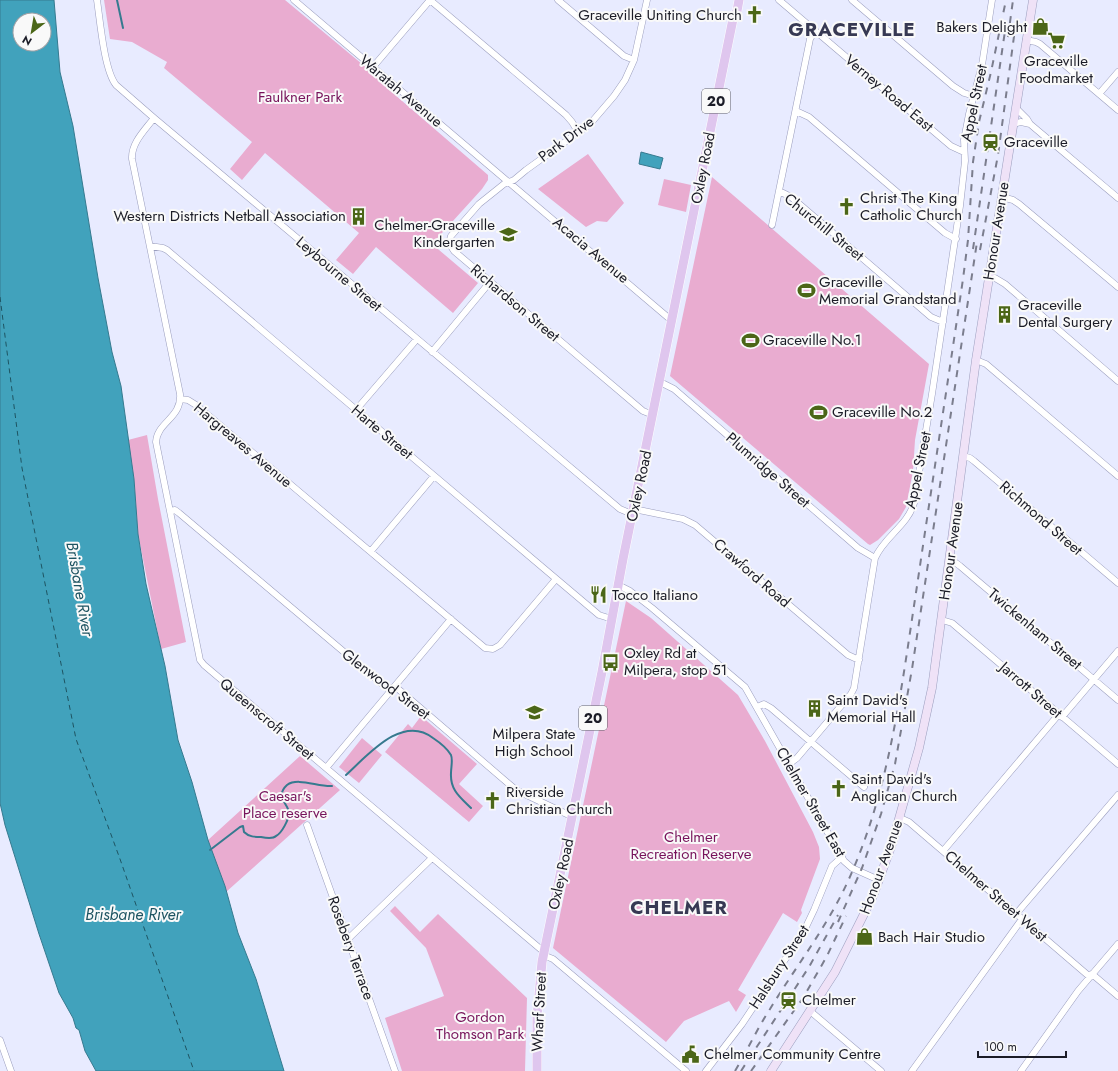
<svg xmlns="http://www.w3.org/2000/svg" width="1118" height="1071" viewBox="0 0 1118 1071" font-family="Jost,sans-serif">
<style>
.green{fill:#e9acd0}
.water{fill:#41a2bc;stroke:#367a8f;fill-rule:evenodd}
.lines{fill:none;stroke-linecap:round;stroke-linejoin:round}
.stream{stroke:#367a8f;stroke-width:2}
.ferry{stroke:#1e5462;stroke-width:1;stroke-dasharray:5 4;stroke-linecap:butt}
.minor-casing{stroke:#9b9ebe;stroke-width:7}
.secondary-casing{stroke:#9b9ebe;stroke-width:9}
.primary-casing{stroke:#fff;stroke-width:10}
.minor{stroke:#fff;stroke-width:6}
.secondary{stroke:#efe2f7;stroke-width:8}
.primary{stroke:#dfc6ee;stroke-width:9}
.rail{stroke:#7b7d8d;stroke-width:2;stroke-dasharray:7 7;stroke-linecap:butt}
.labels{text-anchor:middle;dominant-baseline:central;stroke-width:4;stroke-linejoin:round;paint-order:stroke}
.shield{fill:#f9f9f9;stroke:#5e5e66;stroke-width:1}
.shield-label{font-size:14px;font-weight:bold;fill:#1b1c27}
.poi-label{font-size:15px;fill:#1b1c27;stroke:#f9f9f9;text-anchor:start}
.street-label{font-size:15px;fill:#1b1c27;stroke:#f9f9f9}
.park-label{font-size:15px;fill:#77135b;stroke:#f9f9f9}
.water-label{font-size:16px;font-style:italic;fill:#1e5462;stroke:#f9f9f9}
.district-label{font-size:19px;font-weight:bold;letter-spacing:1px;fill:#373953;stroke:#f9f9f9}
</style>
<rect width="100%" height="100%" fill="#e8ebff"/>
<path class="green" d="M104 0H285L368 69 387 88 488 175V180L482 189 432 244 478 283 453 313 376 247 353 274 336 260 359 233 265 153 242 180 230 169 252 142 164 68 167 62 132 42 110 39Z
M588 154 624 203 607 222 597 221 586 227 538 189Z
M712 177 929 364 915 440 913 471 906 507 899 519 878 540 870 545 868 544 670 376Z
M664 179 691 185 686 212 658 205Z
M147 435 158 499 186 642 161 649 138 534 134 479 128 440Z
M626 601 651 618 738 695 765 741 813 832 819 847 820 859 801 910 802 913 797 922 783 913 738 990 746 995 736 1012 729 1001 684 1021 666 1042 553 948Z
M421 716 477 764 459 784 483 806 469 822 385 752 408 724 412 728Z
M362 738 382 755 359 783 339 767Z
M300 756 340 790 226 892 208 840Z
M395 906 420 932 438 914 527 998 525 1071H402L385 1018 444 996 426 948 390 911Z"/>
<path class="water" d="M0 0H54L60 72 73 126 98 278 112 352 121 386 134 479 138 534 146 584 165 666 178 740 192 782 208 840 225 886 238 933 256 979 284 1071H96L85 1051 79 1030 76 1028 73 1018 59 993 39 934 5 825 0 803ZM20 20H44V44H20Z
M641 152 663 158 660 169 639 164Z"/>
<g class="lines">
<path class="stream" d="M117 0 123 28
M346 775C368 755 402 714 433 738 439 742 447 748 451 755 453 760 451 767 451 773 450 790 460 797 471 808
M210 850 240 827 243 826 244 832C249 837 255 837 261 837 266 838 273 839 276 836 282 833 289 819 289 813 289 804 274 797 287 785 298 777 318 787 332 786"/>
<path class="ferry" d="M0 297 22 468 76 739 120 859 194 1071"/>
<defs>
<path id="minor" d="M97 0C100 20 104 70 116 85L154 118 620 509 632 514
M294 0 671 320
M430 0 566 115 572 122 578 132
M558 0 624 56 634 60
M647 0 634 60 625 80 614 96 590 124 526 170 514 180 504 184 479 204 451 236 449 243 454 251 643 411 653 415
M779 0 951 146 964 152
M852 0 953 86 964 93 974 96
M1026 40 1036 42 1040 44 1118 110
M373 67 430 0
M1099 94 1118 72
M1016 108 1027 119 1030 124 1118 198
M796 111 809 117 945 233 956 239
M154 118C145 130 131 143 132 159L180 394C182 418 157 422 156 442L200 660 204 665 544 952
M1013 124 1021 122 1030 124
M779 191 791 197 931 317 943 322
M1002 197 1013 200 1019 204 1118 287
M772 225 810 39 815 30
M150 246 163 248 167 250 599 615 612 619
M989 276 995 278 1005 284 1118 381
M432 352 490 282
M976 360 986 364 1118 476
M660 382 674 389 858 548 875 558
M180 399 188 400 196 405 485 648 493 649 500 645 556 579
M356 410 417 339
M963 456 970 458 974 461 1118 583
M634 509 683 519 695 525 848 655 859 660
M170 511 175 510 179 513 382 684 389 688H397L516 790 573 817
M371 551 434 476
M949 562 956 563 960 566 1118 700
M618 585 630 591 652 608 745 687 844 861 852 868 879 880
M942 620 952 623 1118 764
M757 707 764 704 771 708 864 787
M1062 717 1118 651
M789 764 797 758 851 694 854 688 875 558C884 537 908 525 914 503L932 394 960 206 965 161 964 140 969 114 982 65 992 0
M326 768 451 619
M900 818 909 822 1090 977
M307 825 395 1071
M943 851 1059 714
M1016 914 1118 795
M348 939 432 858
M543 955 553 959 686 1071
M1092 974 1118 996
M810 1011 881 1071
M0 1040 11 1071
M706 1071 742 1024 804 931 814 910 832 866 842 857
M912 1071 1022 919
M1021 1071 1078 991 1118 944"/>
<path id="secondary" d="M771 1071 835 972 873 896 891 847 919 748 932 688 976 360 1033 0"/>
<path id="primary" d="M537 1071V1017L542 962 602 672 623 559 733 19 737 11 739 0"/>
</defs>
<use href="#minor" class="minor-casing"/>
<use href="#secondary" class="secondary-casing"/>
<use href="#primary" class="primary-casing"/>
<use href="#minor" class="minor"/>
<use href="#secondary" class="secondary"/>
<use href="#primary" class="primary"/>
<path class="rail" d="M1008 37 1013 0
M973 249 1005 31
M980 250 998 155 1015 29
M838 922 862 868 881 814 895 764 912 669 977 242
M735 1071C747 1051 757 1029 770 1009 798 963 831 922 852 872 891 782 902 683 917 586 932 484 948 381 963 279L968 240 973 162 979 122 991 72 1006 0
M741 1071 809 967 838 915
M751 1071 803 998 827 956 846 916"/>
</g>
<defs>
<symbol id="church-bare" viewBox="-9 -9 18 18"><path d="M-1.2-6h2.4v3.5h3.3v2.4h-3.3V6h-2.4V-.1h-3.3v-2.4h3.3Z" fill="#4b6617" stroke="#f9f9f9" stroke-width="2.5" paint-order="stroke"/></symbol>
<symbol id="shop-bare" viewBox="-9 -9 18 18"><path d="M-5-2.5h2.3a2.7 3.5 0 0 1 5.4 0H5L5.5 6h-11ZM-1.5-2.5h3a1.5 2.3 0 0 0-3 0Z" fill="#4b6617" stroke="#f9f9f9" stroke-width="2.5" paint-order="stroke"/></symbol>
<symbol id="supermarket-bare" viewBox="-9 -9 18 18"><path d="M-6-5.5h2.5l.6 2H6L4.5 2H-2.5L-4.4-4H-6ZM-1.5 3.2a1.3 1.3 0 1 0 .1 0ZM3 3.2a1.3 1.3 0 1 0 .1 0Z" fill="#4b6617" stroke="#f9f9f9" stroke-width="2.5" paint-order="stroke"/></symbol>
<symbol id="station-bare" viewBox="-9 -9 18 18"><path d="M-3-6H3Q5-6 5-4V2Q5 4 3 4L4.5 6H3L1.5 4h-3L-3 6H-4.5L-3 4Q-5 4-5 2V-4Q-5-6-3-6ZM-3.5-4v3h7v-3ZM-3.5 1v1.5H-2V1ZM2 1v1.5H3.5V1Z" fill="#4b6617" stroke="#f9f9f9" stroke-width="2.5" paint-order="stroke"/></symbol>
<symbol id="building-bare" viewBox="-9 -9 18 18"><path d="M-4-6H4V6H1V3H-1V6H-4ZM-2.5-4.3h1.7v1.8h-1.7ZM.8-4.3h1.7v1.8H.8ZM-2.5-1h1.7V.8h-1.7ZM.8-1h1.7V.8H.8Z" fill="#4b6617" stroke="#f9f9f9" stroke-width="2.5" paint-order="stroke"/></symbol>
<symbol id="school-bare" viewBox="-9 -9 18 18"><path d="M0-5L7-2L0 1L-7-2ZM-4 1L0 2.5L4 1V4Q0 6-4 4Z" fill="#4b6617" stroke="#f9f9f9" stroke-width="2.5" paint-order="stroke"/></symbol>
<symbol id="stadium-bare" viewBox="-9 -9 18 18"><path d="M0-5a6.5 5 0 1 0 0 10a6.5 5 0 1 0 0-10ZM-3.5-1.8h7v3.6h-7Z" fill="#4b6617" stroke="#f9f9f9" stroke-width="2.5" paint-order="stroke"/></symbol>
<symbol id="restaurant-bare" viewBox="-9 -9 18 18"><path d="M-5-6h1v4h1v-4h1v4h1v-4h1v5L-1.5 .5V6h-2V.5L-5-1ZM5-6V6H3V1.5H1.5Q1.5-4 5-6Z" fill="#4b6617" stroke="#f9f9f9" stroke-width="2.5" paint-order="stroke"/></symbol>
<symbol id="bus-bare" viewBox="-9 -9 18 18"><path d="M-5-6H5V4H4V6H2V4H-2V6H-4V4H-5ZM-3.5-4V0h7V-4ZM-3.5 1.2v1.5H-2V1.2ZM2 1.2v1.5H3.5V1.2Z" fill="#4b6617" stroke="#f9f9f9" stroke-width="2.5" paint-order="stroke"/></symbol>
<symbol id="civic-bare" viewBox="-9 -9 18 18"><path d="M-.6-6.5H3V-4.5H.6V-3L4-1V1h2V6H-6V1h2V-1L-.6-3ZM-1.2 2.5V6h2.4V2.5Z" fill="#4b6617" stroke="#f9f9f9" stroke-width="2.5" paint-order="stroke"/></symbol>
</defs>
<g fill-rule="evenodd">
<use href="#church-bare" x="742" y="2" width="25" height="25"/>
<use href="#shop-bare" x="1028" y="14" width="25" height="25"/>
<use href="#supermarket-bare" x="1044" y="28" width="25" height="25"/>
<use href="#station-bare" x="978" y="130" width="25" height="25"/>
<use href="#church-bare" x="834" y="194" width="25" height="25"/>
<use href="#building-bare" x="346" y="204" width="25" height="25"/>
<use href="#school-bare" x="496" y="222" width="25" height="25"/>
<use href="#stadium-bare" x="794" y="278" width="25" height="25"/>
<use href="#building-bare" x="992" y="302" width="25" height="25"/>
<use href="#stadium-bare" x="738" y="328" width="25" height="25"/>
<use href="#stadium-bare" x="806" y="400" width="25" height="25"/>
<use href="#restaurant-bare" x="586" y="582" width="25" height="25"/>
<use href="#bus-bare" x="598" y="650" width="25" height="25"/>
<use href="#building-bare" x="802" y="696" width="25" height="25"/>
<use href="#school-bare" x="522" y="700" width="25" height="25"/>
<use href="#church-bare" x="826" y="776" width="25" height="25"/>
<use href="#church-bare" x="480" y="788" width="25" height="25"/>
<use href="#shop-bare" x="852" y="924" width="25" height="25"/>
<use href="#station-bare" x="776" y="988" width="25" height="25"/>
<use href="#civic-bare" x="678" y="1042" width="25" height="25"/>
</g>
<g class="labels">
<g class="shield">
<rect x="702" y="89" width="28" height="24" rx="3"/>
<rect x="579" y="706" width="28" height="24" rx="3"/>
</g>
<g class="shield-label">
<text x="716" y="101">20</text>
<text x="593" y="718">20</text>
</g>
<g class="poi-label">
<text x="742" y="15" text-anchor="end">Graceville Uniting Church</text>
<text x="1027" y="27" text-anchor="end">Bakers Delight</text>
<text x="1056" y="61" text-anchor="middle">Graceville<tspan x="1056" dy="17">Foodmarket</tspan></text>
<text x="1004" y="142">Graceville</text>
<text x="860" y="198">Christ The King<tspan x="860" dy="17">Catholic Church</tspan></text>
<text x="346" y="216" text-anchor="end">Western Districts Netball Association</text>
<text x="495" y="225" text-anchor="end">Chelmer-Graceville<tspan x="495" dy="17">Kindergarten</tspan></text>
<text x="819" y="282">Graceville<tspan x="819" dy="17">Memorial Grandstand</tspan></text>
<text x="1018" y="305">Graceville<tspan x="1018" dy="17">Dental Surgery</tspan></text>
<text x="763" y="340">Graceville No.1</text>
<text x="832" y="412">Graceville No.2</text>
<text x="612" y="595">Tocco Italiano</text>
<text x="624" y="653">Oxley Rd at<tspan x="624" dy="17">Milpera, stop 51</tspan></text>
<text x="827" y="700">Saint David's<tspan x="827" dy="17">Memorial Hall</tspan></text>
<text x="534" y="734" text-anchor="middle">Milpera State<tspan x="534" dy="17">High School</tspan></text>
<text x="851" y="779">Saint David's<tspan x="851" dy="17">Anglican Church</tspan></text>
<text x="506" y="792">Riverside<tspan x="506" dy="17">Christian Church</tspan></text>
<text x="878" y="937">Bach Hair Studio</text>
<text x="802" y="1000">Chelmer</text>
<text x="704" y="1054">Chelmer Community Centre</text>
</g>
<g class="street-label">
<text transform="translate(401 91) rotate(40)">Waratah Avenue</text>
<text transform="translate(889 93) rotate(40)">Verney Road East</text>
<text transform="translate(974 103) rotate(-78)">Appel Street</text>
<text transform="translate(566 139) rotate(-37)">Park Drive</text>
<text transform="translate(703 168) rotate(-79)">Oxley Road</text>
<text transform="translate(824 227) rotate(39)">Churchill Street</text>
<text transform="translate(996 231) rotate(-81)">Honour Avenue</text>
<text transform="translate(591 250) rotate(40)">Acacia Avenue</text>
<text transform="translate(339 274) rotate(40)">Leybourne Street</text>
<text transform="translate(515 303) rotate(40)">Richardson Street</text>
<text transform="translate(382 432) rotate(40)">Harte Street</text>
<text transform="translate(243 445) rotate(40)">Hargreaves Avenue</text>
<text transform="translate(768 470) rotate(41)">Plumridge Street</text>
<text transform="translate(918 470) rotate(-78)">Appel Street</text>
<text transform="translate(639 486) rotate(-78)">Oxley Road</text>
<text transform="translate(1041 518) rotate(41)">Richmond Street</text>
<text transform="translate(951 551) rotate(-82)">Honour Avenue</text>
<text transform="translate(752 573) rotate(41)">Crawford Road</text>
<text transform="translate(1035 629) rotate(40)">Twickenham Street</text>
<text transform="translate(386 684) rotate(37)">Glenwood Street</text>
<text transform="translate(1031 690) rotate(41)">Jarrott Street</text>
<text transform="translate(267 719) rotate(40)">Queenscroft Street</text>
<text transform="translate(811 802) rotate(60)">Chelmer Street East</text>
<text transform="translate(881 867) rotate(-70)">Honour Avenue</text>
<text transform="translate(561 874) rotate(-78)">Oxley Road</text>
<text transform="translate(996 896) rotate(41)">Chelmer Street West</text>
<text transform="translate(351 948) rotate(70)">Rosebery Terrace</text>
<text transform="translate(779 967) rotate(-57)">Halsbury Street</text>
<text transform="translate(539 1012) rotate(-87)">Wharf Street</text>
</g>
<g class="park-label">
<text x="300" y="97">Faulkner Park</text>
<text x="285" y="796">Caesar's<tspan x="285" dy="17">Place reserve</tspan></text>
<text x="691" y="837">Chelmer<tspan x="691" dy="17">Recreation Reserve</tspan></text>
<text x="480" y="1017">Gordon<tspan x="480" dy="17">Thomson Park</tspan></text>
</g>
<g class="water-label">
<text transform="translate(80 589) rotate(80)">Brisbane River</text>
<text x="133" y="914">Brisbane River</text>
</g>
<g class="district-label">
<text x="852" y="29">GRACEVILLE</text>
<text x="679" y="907">CHELMER</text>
</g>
</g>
<g transform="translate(32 32) rotate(211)"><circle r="19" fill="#f9f9f9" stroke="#a0a1a5"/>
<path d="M0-3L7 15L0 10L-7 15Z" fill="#4b6617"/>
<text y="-6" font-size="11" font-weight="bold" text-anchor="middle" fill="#1b1c27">N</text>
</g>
<path d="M978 1051v6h88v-6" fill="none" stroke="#1b1c27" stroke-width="2"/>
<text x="984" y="1051" font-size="12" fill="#1b1c27" stroke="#f9f9f9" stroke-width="3" paint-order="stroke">100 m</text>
</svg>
